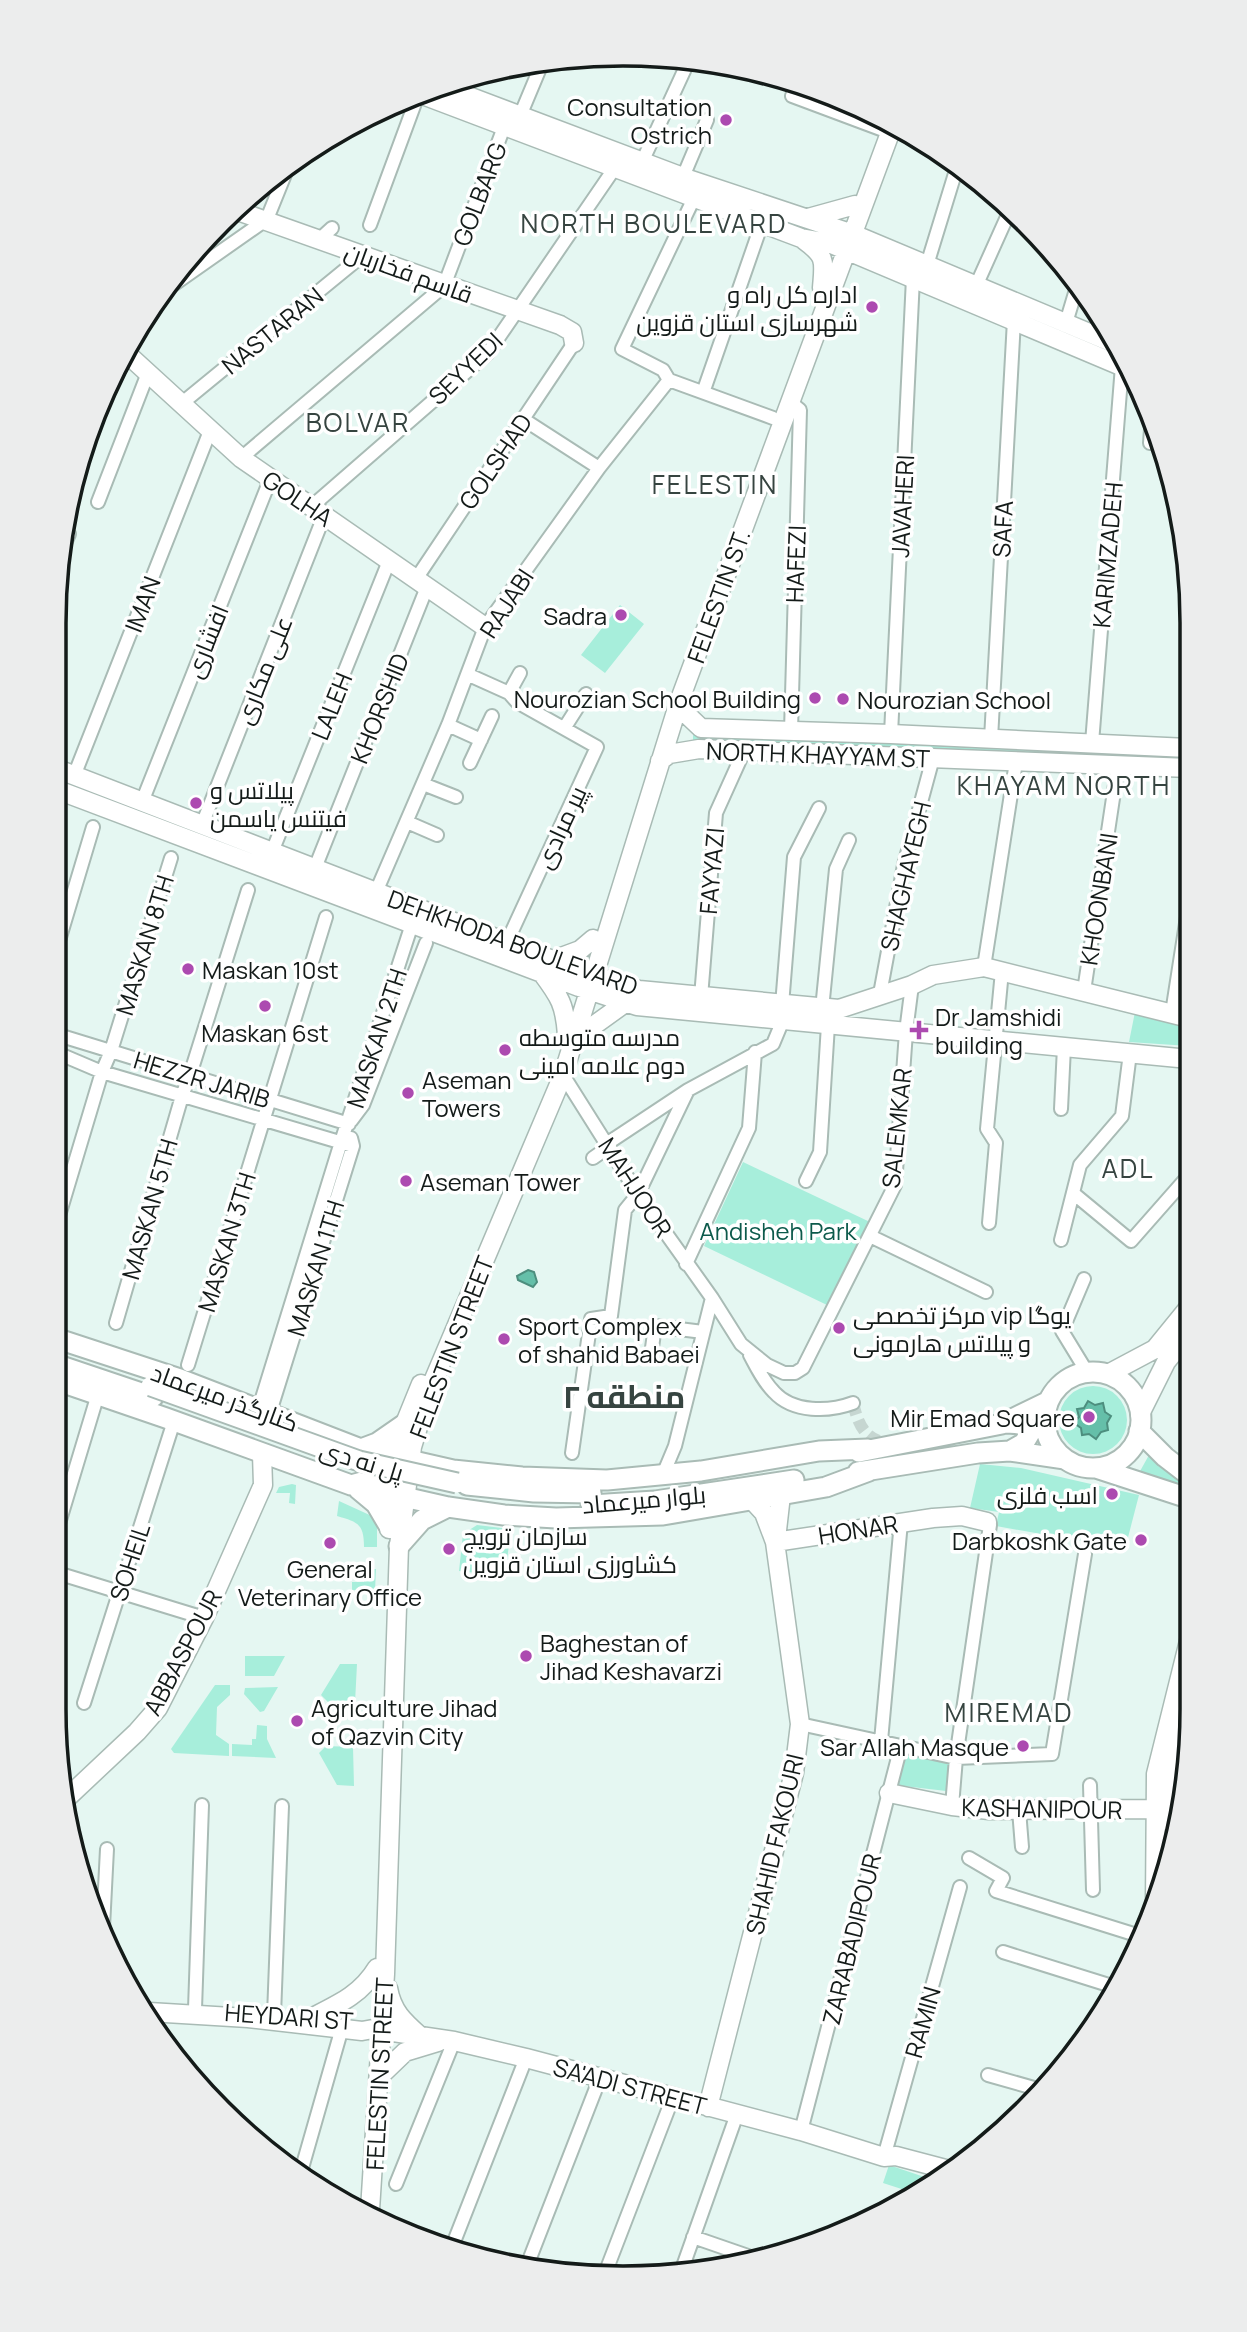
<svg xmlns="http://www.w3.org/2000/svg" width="1247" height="2332" viewBox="0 0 1247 2332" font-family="Manrope,Cairo,sans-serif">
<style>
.green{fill:#a7eedb}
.water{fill:#65bfa9;stroke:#4d8e7e;stroke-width:2}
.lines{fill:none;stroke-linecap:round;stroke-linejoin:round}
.street-tunnel{stroke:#c6d6d1;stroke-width:12;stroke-dasharray:12 6;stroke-linecap:butt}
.street-casing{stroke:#a9bbb5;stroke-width:16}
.secondary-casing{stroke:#a9bbb5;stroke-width:21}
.primary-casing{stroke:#a9bbb5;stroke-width:23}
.street{stroke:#fff;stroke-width:12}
.secondary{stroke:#fff;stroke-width:18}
.primary{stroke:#fff;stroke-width:19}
.primary-bridge-casing{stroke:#a9bbb5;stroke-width:23;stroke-linecap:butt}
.primary-bridge{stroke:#fff;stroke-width:19}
.poi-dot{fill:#ac4ab0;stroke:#fff;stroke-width:2.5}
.labels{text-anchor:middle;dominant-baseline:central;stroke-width:7;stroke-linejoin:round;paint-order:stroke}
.poi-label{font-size:24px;fill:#141b19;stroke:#fff;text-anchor:start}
.street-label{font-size:24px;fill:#141b19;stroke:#fff}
.park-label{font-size:24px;fill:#0c5a4b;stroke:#fff}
.neighbourhood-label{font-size:26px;letter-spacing:2px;fill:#364440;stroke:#fff}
.district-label{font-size:32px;font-weight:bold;fill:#364440;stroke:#fff}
.rim{fill:none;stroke:#141b19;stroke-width:3.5}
</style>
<rect width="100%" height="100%" fill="#e5f7f2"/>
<path class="green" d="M620 605 644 624 605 673 581 655Z
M695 731 1188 748 1189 768 693 745V736Z
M1136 1007 1189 1021V1046L1129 1042Z
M743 1162 870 1222 827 1305 704 1246Z
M1059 1420a34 34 0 1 1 68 0a34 34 0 1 1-68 0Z
M1151 1443 1191 1477V1499L1139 1473 1149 1455Z
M980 1464 1021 1468 1139 1495 1125 1549 996 1526 999 1512 970 1508Z
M292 1484 296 1485 295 1504 289 1503 290 1493H276L279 1487Z
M339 1501 374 1517 377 1526V1547H364C364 1524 358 1522 337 1516Z
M477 1525 511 1529 505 1576 459 1571 463 1534Z
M364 1569H376L375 1591 352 1590V1582H364Z
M245 1656H285L274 1676H245Z
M340 1664H357L355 1703 328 1702 321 1695Z
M215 1685H230V1695L217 1707 216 1735 229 1744V1756L174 1753 171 1749Z
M278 1687 264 1711 260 1712 244 1694 245 1688Z
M257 1725 267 1726V1739L276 1758 232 1756V1744L252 1745V1739H256Z
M326 1746 353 1747 354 1786 337 1785 319 1753Z
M905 1750 950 1760 946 1791 895 1785Z
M889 2165 939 2182 917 2194 883 2183Z"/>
<path class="water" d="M528 1270 534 1272 537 1282 533 1287 518 1280 517 1276Z
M1088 1401 1095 1405 1103 1403 1105 1412 1111 1416 1107 1423 1108 1430 1101 1432 1096 1439 1089 1434 1082 1435 1081 1428 1074 1423 1079 1417 1077 1409 1084 1408Z"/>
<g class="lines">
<path class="street-tunnel" d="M853 1403C858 1424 865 1441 889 1443"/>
<defs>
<path id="street" d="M797 83 792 96 883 130
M520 116 543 61
M643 160 689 60
M683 177 707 120
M370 225 418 95
M320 239 332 228
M927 265 957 167
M976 286 1011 208
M163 292 267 219 288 167
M1066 323 1078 283
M669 380 663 370 622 349 694 198
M669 380 773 418
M705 387 762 223
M789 401 800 410 791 731
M181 404 363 255
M523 419 599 468
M1150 443 1152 415
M241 458 444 286 504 127
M98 502 148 373
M311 507 488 353 614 169
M62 550 69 534
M416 579 574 343
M469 675 509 693 520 673
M448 725 481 740
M565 727 586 694
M891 734 913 278
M991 739 1014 320
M1092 743 1122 366
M470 763 492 716
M74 776 210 431
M423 784 456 797
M142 802 270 480
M407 822 437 835
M202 825 324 516
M272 852 389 561
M315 868 427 587
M376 892 448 725 485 627 599 468 669 380
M507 942 597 747 517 702 509 693
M55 954 93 827
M984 967 1016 762
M1084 991 1118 765
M880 994 904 865 933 758
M701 997 716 813 744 751
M782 1005 794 857 819 808
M822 1009 836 869 849 840
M1172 1013 1189 904
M55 1034 349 1124
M55 1052 102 1072 353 1146
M563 1075 638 1194 712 1298 741 1344 767 1365 784 1373H795L803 1368 895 1185 906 1032 912 985
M1061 1109 1064 1047
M351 1121 363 1105 426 943
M608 1143 688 1090 773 1044 783 1020
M593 1158 610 1146
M806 1181 820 1152 828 1025
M1073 1193 1131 1241 1190 1174
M989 1223 996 1143 987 1129 1002 971
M55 1229 102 1072 111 1051 171 858
M870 1236 986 1292
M1061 1240 1080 1165 1122 1116 1130 1053
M686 1264 749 1128 755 1052
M1084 1279 1062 1331 1087 1372
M116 1323 182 1096 190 1075 248 890
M651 1355 655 1326 703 1332
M750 1355C757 1368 763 1381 774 1392 793 1413 829 1412 853 1403
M188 1365 326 917
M259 1408 341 1142 412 924
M270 1412 353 1146 351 1138
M572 1453 591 1319 611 1316 625 1210 638 1194 688 1090
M662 1477 675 1446 712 1298
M54 1540 98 1394
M54 1572 204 1618
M84 1703 174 1421
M800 1724 956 1758 1052 1754 1085 1554
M881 1741 901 1522
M1090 1785 1093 1890
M952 1806 956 1758 990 1525 987 1522
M1019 1810 1022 1847
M969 1858 1003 1878 996 1891 1143 1937
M1167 1863 1171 1861
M103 1927 107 1849
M1003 1952 1115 1987
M195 2009 202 1805
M274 2015 282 1806
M988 2075 1041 2090
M801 2131 901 1746
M884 2157 960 1887
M300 2175 342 2028
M396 2184 454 2041
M693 2237 748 2256
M452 2247 526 2058
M528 2263 600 2078
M606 2271 673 2097
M681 2272 737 2114"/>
<path id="secondary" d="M439 85 688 179 853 234 1113 343
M420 94 801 238 829 243 1128 369
M235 210 560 325 572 332 574 343
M808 218 855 205
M804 240C827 257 824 261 822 288
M125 352 241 458 485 627
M679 702 682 710 701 728 891 734 1188 748
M660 761 669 754 699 749 1189 768
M55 768 594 976 639 990 839 1009 912 985 933 975 984 967 1189 1018
M55 789 579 987 637 1006 1189 1059
M553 960 580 950 593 939
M542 973C560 997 565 1005 567 1035
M575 1039 625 1003
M1108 1374 1155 1349 1190 1306
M1140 1414 1166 1362 1190 1332
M389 1529 388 1504 397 1443 421 1384
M776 1539 781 1495
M775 1542 933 1518 962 1516 987 1522
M889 1793 952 1806 989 1810 1167 1809
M69 1796 137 1732 158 1708 204 1618 263 1485 262 1454
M1167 1821 1169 1776 1191 1688
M1155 1904 1156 1774 1191 1633
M388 1988C392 2011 403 2021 420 2036
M149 2012 248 2018 362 2031 373 2029 454 2041 526 2058 801 2131 884 2157 896 2156 953 2171
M315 2016C341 2003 362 1993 377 1968
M380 2076 405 2052 438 2042
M708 2107 794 1773 800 1724 775 1542 764 1513 753 1501
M370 2210 385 1974 399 1546 412 1447 429 1391 563 1075 679 702 893 125"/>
<path id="primary" d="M55 1338 180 1379 361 1449 453 1470 522 1477 607 1480 701 1471 819 1451 868 1449
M55 1364 153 1397
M1045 1420a48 48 0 1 1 96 0a48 48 0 1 1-96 0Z
M55 1380 166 1418 351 1485 448 1507 504 1515 556 1518 663 1515 826 1487 869 1471
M1005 1423C1014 1424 1027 1422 1030 1433L1024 1443 1010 1451
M1139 1431 1165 1457 1191 1477
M859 1452 1002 1424 1049 1401
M1096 1468 1191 1499
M858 1472 978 1453 1010 1451 1065 1459
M351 1485 366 1481 376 1470 374 1462 361 1449 377 1443 403 1425
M467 1485 534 1492 591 1493
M358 1489 376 1504 389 1526
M591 1505 655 1501 794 1480
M399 1546 422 1520 448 1507"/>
</defs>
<use href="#street" class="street-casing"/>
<use href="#secondary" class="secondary-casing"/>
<use href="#primary" class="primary-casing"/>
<use href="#street" class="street"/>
<use href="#secondary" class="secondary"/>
<use href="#primary" class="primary"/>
<defs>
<path id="primary-bridge" d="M151 1386 359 1461 457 1483"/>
</defs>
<use href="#primary-bridge" class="primary-bridge-casing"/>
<use href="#primary-bridge" class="primary-bridge"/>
</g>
<g class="poi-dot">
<circle cx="726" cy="120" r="7"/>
<circle cx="872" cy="307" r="7"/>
<circle cx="621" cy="615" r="7"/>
<circle cx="815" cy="698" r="7"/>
<circle cx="843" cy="699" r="7"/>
<circle cx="196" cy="803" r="7"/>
<circle cx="188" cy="969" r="7"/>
<circle cx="265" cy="1006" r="7"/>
<path d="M915.5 1019.5h7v7h7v7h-7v7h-7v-7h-7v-7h7z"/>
<circle cx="505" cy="1050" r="7"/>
<circle cx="408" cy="1093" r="7"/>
<circle cx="406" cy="1181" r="7"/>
<circle cx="839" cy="1328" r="7"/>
<circle cx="504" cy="1339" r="7"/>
<circle cx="1089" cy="1417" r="7"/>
<circle cx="1112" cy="1494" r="7"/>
<circle cx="1141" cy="1540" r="7"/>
<circle cx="330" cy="1543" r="7"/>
<circle cx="449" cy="1549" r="7"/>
<circle cx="526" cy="1656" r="7"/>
<circle cx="297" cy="1721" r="7"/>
<circle cx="1023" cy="1746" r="7"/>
</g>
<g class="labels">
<g class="poi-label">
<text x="712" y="106" text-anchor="end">Consultation<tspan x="712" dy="28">Ostrich</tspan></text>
<text x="858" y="293" text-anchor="end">اداره کل راه و<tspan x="858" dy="28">شهرسازی استان قزوین</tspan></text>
<text x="607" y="615" text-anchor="end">Sadra</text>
<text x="801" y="698" text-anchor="end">Nourozian School Building</text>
<text x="857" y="699">Nourozian School</text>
<text x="210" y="789">پیلاتس و<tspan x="210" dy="28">فیتنس یاسمن</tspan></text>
<text x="202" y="969">Maskan 10st</text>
<text x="935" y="1016">Dr Jamshidi<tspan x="935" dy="28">building</tspan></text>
<text x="265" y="1032" text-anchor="middle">Maskan 6st</text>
<text x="519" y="1036">مدرسه متوسطه<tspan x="519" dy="28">دوم علامه امینی</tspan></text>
<text x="422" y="1079">Aseman<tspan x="422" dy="28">Towers</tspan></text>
<text x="420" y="1181">Aseman Tower</text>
<text x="853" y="1314">مرکز تخصصی vip یوگا<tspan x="853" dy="28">و پیلاتس هارمونی</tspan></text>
<text x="518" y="1325">Sport Complex<tspan x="518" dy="28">of shahid Babaei</tspan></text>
<text x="1075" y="1417" text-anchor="end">Mir Emad Square</text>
<text x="1098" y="1494" text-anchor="end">اسب فلزی</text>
<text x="463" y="1535">سازمان ترویج<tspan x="463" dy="28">کشاورزی استان قزوین</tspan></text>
<text x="1127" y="1540" text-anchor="end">Darbkoshk Gate</text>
<text x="330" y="1568" text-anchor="middle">General<tspan x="330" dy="28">Veterinary Office</tspan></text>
<text x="540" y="1642">Baghestan of<tspan x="540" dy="28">Jihad Keshavarzi</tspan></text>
<text x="311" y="1707">Agriculture Jihad<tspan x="311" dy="28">of Qazvin City</tspan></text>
<text x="1009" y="1746" text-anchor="end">Sar Allah Masque</text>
</g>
<g class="street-label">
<text transform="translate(479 194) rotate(-69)">GOLBARG</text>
<text transform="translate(409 272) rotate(20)">قاسم فخاریان</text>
<text transform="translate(272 330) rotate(-39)">NASTARAN</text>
<text transform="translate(465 368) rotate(-44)">SEYYEDI</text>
<text transform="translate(495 461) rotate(-56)">GOLSHAD</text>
<text transform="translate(298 498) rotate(34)">GOLHA</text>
<text transform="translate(902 506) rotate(-87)">JAVAHERI</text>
<text transform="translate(1002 529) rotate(-87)">SAFA</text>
<text transform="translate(1107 555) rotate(-85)">KARIMZADEH</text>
<text transform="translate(795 564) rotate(-88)">HAFEZI</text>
<text transform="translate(718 596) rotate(-70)">FELESTIN ST.</text>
<text transform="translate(506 603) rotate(-57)">RAJABI</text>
<text transform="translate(142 604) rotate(-69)">IMAN</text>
<text transform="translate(206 641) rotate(-68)">افشاری</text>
<text transform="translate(263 670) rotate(-68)">علی مکاری</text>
<text transform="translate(331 706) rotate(-68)">LALEH</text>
<text transform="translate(379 708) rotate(-68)">KHORSHID</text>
<text transform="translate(818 754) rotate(2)">NORTH KHAYYAM ST</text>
<text transform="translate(560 827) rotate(-65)">پیر مرادی</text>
<text transform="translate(711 871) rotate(-85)">FAYYAZI</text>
<text transform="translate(905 876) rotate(-77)">SHAGHAYEGH</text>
<text transform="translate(1098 899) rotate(-81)">KHOONBANI</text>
<text transform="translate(513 942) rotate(20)">DEHKHODA BOULEVARD</text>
<text transform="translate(144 945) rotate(-73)">MASKAN 8TH</text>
<text transform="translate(376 1038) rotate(-72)">MASKAN 2TH</text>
<text transform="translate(202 1079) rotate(17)">HEZZR JARIB</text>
<text transform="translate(896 1128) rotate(-84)">SALEMKAR</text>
<text transform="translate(636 1187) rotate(57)">MAHJOOR</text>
<text transform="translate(149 1209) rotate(-74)">MASKAN 5TH</text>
<text transform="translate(226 1242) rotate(-73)">MASKAN 3TH</text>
<text transform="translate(315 1268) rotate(-73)">MASKAN 1TH</text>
<text transform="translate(451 1347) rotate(-69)">FELESTIN STREET</text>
<text transform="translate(225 1397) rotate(20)">کنارگذر میرعماد</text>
<text transform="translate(362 1460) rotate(17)">پل نه دی</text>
<text transform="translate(644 1499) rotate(-5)">بلوار میرعماد</text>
<text transform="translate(858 1529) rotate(-9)">HONAR</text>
<text transform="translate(129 1562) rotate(-72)">SOHEIL</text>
<text transform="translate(182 1652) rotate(-62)">ABBASPOUR</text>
<text transform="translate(1042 1808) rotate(1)">KASHANIPOUR</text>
<text transform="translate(774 1844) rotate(-77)">SHAHID FAKOURI</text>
<text transform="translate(851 1939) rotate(-76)">ZARABADIPOUR</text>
<text transform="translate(289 2016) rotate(4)">HEYDARI ST</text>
<text transform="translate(922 2022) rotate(-74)">RAMIN</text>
<text transform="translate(379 2074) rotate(-87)">FELESTIN STREET</text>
<text transform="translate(630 2086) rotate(15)">SA'ADI STREET</text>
</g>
<g class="park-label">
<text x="778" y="1230">Andisheh Park</text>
</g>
<g class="neighbourhood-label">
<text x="654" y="223">NORTH BOULEVARD</text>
<text x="358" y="422">BOLVAR</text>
<text x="715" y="484">FELESTIN</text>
<text x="1064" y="785">KHAYAM NORTH</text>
<text x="1128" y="1168">ADL</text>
<text x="1009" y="1712">MIREMAD</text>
</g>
<g class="district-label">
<text x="624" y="1396">منطقه ۲</text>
</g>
</g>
<path d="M0 0H1247V2332H0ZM623 66H623A557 557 0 0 1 1180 623V1709A557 557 0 0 1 623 2266H623A557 557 0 0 1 66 1709V623A557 557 0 0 1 623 66Z" fill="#eceded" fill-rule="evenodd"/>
<path class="rim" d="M623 66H623A557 557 0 0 1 1180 623V1709A557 557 0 0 1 623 2266H623A557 557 0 0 1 66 1709V623A557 557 0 0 1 623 66Z"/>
</svg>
